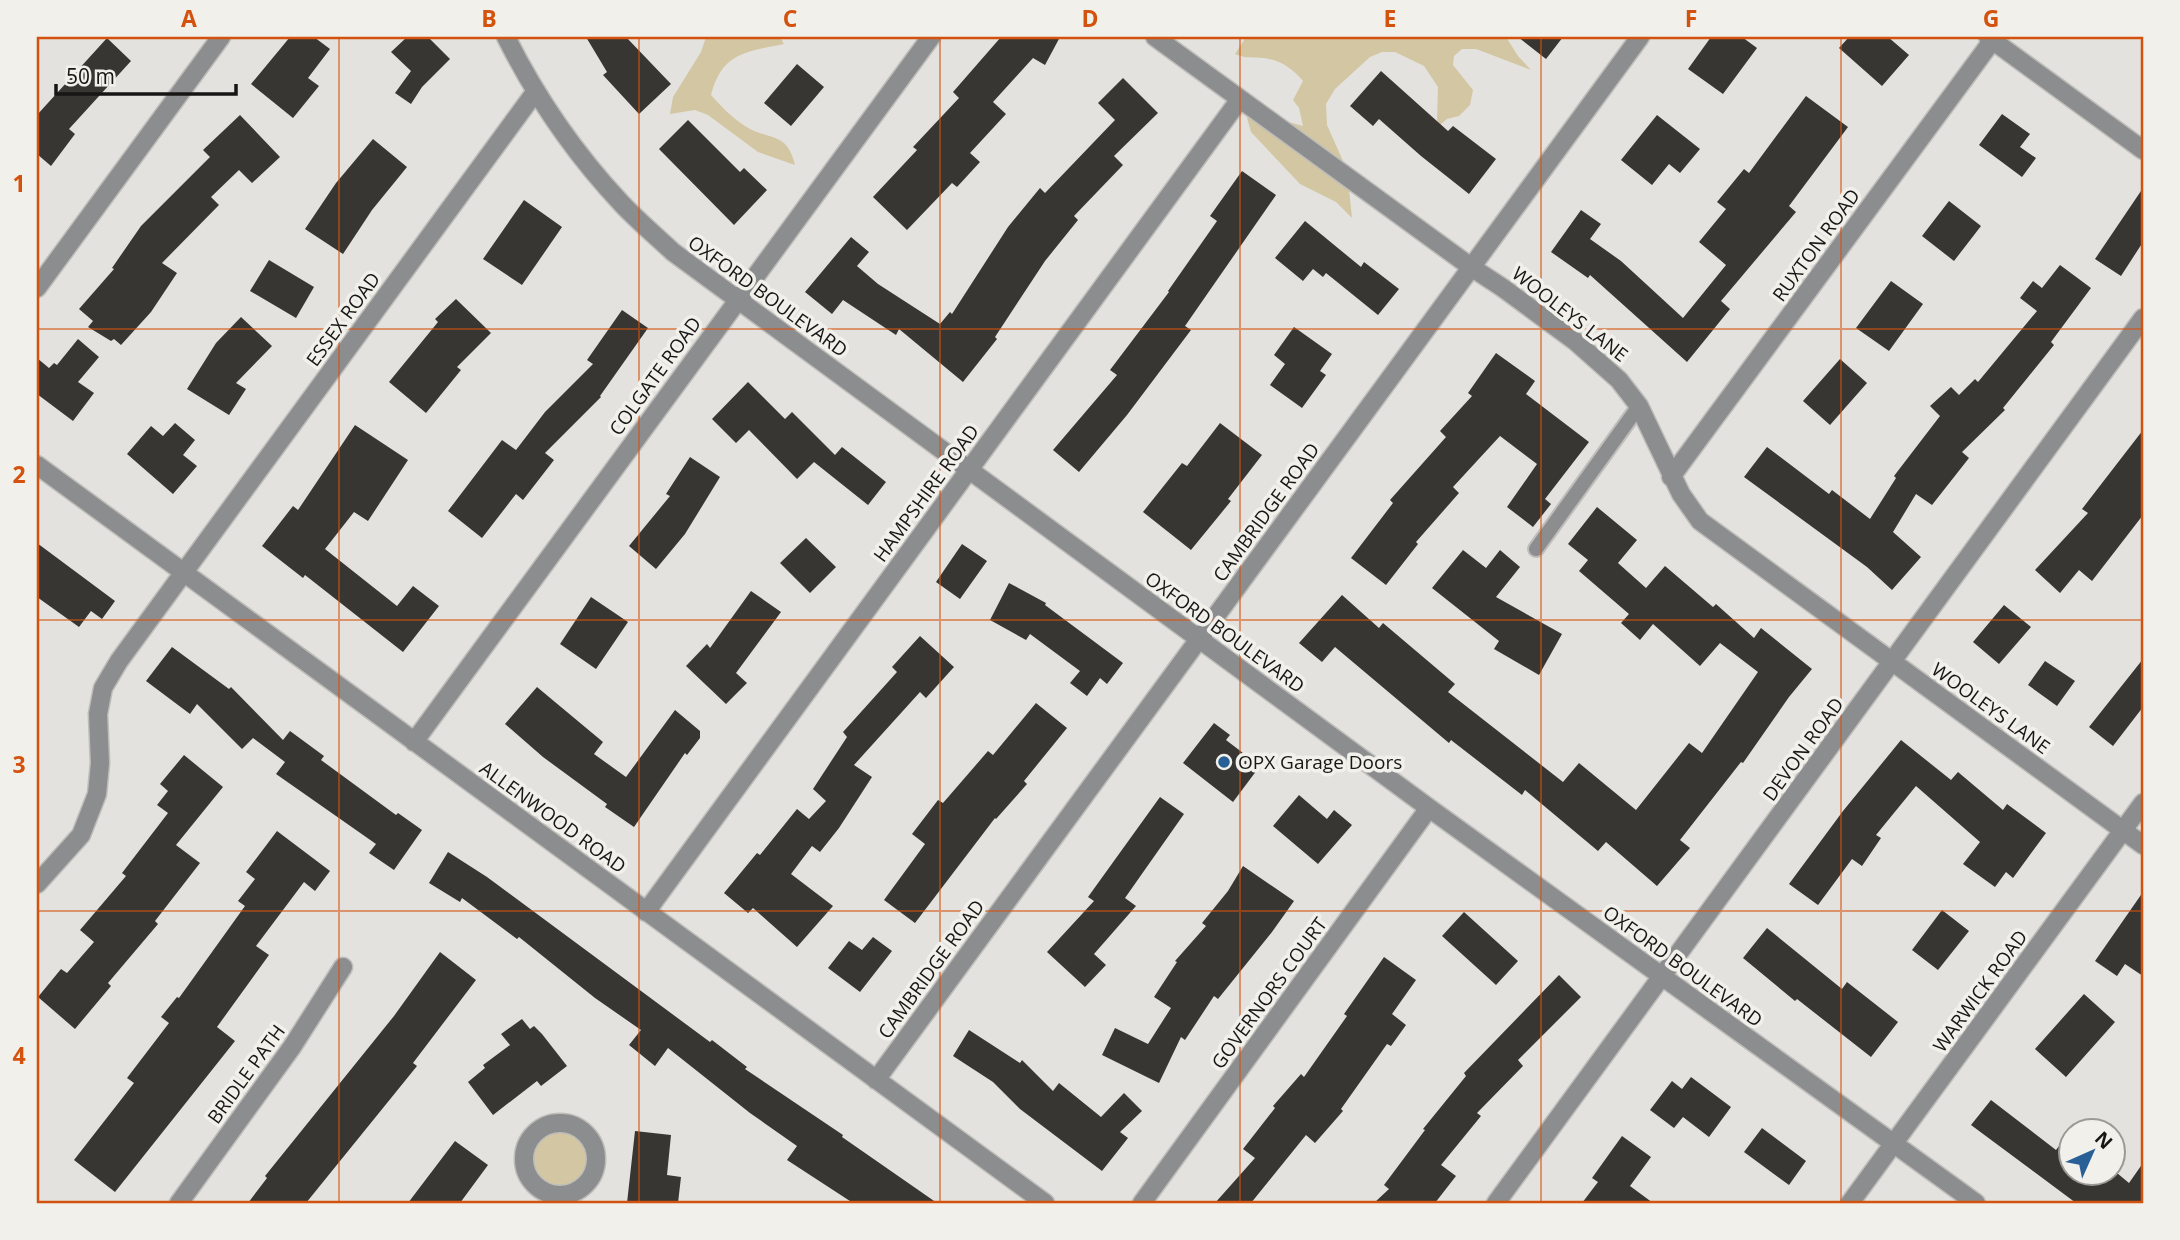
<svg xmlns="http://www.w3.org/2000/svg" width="2180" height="1240" viewBox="0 0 2180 1240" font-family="'Open Sans',sans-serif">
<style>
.green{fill:#d3c6a3}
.building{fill:#383633}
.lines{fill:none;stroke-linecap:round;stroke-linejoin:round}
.lane-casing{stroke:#bfbdba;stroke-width:18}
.street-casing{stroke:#bfbdba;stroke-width:21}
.lane{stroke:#8c8d8f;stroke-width:14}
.street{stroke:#8c8d8f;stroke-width:18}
.grid{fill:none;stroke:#d3520d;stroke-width:2;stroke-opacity:0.55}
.poi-dot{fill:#285f97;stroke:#f1f0eb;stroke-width:2.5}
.labels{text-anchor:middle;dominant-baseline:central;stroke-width:7;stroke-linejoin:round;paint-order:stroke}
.street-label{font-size:19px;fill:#171615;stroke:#f1f0eb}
.poi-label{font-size:19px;fill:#171615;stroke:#f1f0eb;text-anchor:start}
.neatline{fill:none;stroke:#d3520d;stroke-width:2.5}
.grid-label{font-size:23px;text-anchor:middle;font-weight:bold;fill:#d3520d}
</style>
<rect width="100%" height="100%" fill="#e4e2de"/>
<path class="green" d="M706 37H780L784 44C745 52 722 53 711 95 721 106 732 118 745 126 768 141 787 130 795 165L758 152 708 115 695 110 670 114 673 97 701 52Z
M1246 37H1506L1518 56 1531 70 1476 49H1462L1454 56 1453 65 1473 90 1470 105 1459 116 1447 119 1429 134 1437 122 1438 87 1424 66 1395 52H1382L1370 57 1335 89 1326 104 1327 125 1347 170 1352 218 1336 202 1300 184 1251 132 1247 118 1281 120 1303 126 1299 108 1293 100 1303 81C1293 69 1280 60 1264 58 1253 57 1246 59 1235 54Z
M524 1159a36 36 0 1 1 72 0a36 36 0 1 1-72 0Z"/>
<path class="building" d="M290 37H314L330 49 308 78 319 86 293 118 251 84Z
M407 37H428L450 59 422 87 411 104 395 93 411 71 391 52Z
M586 37H626L671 84 639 114 603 75 607 72Z
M1001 37H1060L1045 65 1033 58 993 102 1006 114 970 153 980 162 957 187 952 183 907 230 873 197 917 150 913 147 959 98 953 92Z
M1518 37H1563L1546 59Z
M1711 37H1742L1757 48 1723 94 1688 69Z
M1849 37H1888L1909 55 1882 86 1839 48Z
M107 38 131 61 69 129 75 134 51 166 37 154V115Z
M797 64 824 87 791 126 764 103Z
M1381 71 1448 131 1453 126 1496 159 1469 194 1421 156 1379 119 1373 126 1350 106Z
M1123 78 1158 113 1114 156 1123 165 1074 216 1078 220 1045 261 995 337 997 339 963 382 899 329 896 335 843 300 832 314 805 292 851 237 869 252 857 266 878 284 940 324 950 312 952 314 1008 227 1040 188 1045 193 1115 120 1098 103Z
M1806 96 1848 127 1789 206 1796 212 1721 301 1730 309 1687 362 1590 275 1588 278 1551 252 1581 210 1601 224 1590 239 1621 261 1683 318 1726 265 1699 242 1726 209 1717 202 1744 169 1749 173Z
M2002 114 2030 134 2020 147 2036 158 2022 177 1979 145Z
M240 115 280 157 252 183 239 170 211 197 219 205 162 263 177 273 151 312 121 345 114 339 111 341 88 327 93 321 79 309 114 269 112 268 141 226 210 157 203 150Z
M1657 115 1700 149 1680 173 1669 164 1652 185 1621 160Z
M688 120 740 172 744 168 767 190 734 225 659 149Z
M373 139 407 167 372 210 343 254 305 229 336 183Z
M1242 171 1276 195 1185 326 1191 330 1127 415 1079 472 1053 450 1117 375 1110 370 1169 292 1168 291 1217 221 1210 216Z
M2143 188V242L2121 276 2095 259Z
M524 200 562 227 522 285 483 259Z
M1949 201 1981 226 1954 261 1922 236Z
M1305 221 1361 267 1364 262 1399 289 1378 315 1326 273 1323 277 1313 269 1303 281 1275 258Z
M269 260 314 287 296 318 250 291Z
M2060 265 2091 288 2051 342 2054 345 2003 408 2005 410 1962 452 1969 458 1932 505 1916 494 1893 532 1921 557 1892 590 1867 567 1744 477 1767 447 1829 494 1832 490 1870 519 1896 478 1894 476 1940 416 1930 406 1951 387 1959 395 1975 379 1978 382 2037 311 2020 298 2033 281 2042 288Z
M1891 281 1923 304 1889 351 1856 328Z
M456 299 491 333 457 367 461 370 426 413 389 382 438 322 435 319Z
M622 310 648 328 600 396 601 397 545 453 554 460 523 500 516 494 482 538 448 511 502 440 516 450 545 412 593 364 587 360Z
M241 317 272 346 236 383 246 389 229 415 187 389 216 343Z
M1294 327 1332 354 1320 371 1326 375 1302 408 1270 385 1285 364 1274 355Z
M78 339 99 357 78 382 94 393 73 421 37 394V358L49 368 54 363 57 365Z
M1496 353 1535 381 1526 394 1589 442 1545 499 1551 504 1533 527 1507 507 1537 464 1500 436 1453 487 1459 493 1416 542 1418 544 1386 585 1351 558 1393 503 1390 500 1446 437 1440 431 1472 396 1468 393Z
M1840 359 1867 383 1830 425 1803 401Z
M748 382 785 419 792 412 835 455 842 447 886 482 868 505 814 462 797 479 749 430 736 443 712 419Z
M175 423 195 440 183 455 197 466 173 494 127 454 151 426 163 436Z
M1220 423 1262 455 1228 499 1231 501 1191 550 1143 512 1182 463 1187 466Z
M355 425 408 460 368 521 354 512 325 549 397 606 413 586 439 606 403 652 305 575 303 578 262 546 293 506 298 510Z
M2143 430V515L2092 581 2079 570 2060 593 2035 570 2088 513 2082 509Z
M690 457 720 477 685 534 656 569 629 546 670 496 666 494Z
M1597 507 1637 540 1618 563 1646 588 1665 566 1713 607 1716 604 1754 638 1761 628 1812 669 1789 697 1743 763 1741 762 1680 840 1690 848 1657 886 1606 842 1598 851 1525 790 1522 795 1451 740 1449 743 1335 647 1322 662 1299 643 1342 595 1379 628 1383 623 1455 684 1448 692 1563 782 1579 763 1636 810 1689 743 1702 753 1758 672 1720 643 1700 666 1653 624 1640 640 1621 623 1629 614 1579 571 1588 560 1568 544Z
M806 538 836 567 810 593 780 563Z
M37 543 115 601 102 619 91 611 79 627 37 597Z
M962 544 987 561 960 599 936 582Z
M1463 550 1486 568 1500 550 1520 567 1496 597 1562 634 1539 675 1494 649 1499 641 1432 588Z
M1009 583 1046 603 1045 605 1123 663 1107 684 1100 678 1087 696 1070 683 1080 671 1030 634 1026 640 990 620Z
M751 591 781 612 736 673 747 683 726 704 686 666 707 644 710 648Z
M591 597 628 622 596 669 560 644Z
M2004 605 2031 627 1999 664 1973 642Z
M920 636 954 667 926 698 920 692 854 765 872 777 839 828 820 852 812 846 791 874 833 906 797 947 753 908 748 913 724 893 757 853 760 855 797 809 809 819 826 801 813 789 847 737 843 732 897 672 892 667Z
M172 647 229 689 231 687 283 740 290 731 324 756 321 760 396 815 398 813 422 830 394 870 369 853 376 844 276 774 285 762 253 738 242 749 197 704 190 714 146 681Z
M2143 659V707L2113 746 2089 727Z
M2045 661 2075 681 2057 706 2028 685Z
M537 687 603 742 594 754 626 777 675 710 700 731V738L687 755 685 753 634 827 605 807 607 804 543 757 505 724Z
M1036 703 1067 728 1024 781 1027 784 996 819 995 818 915 923 884 900 925 844 912 834 938 800 943 803 988 751 993 755Z
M1214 723 1230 735 1226 740 1260 766 1233 802 1183 763Z
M1901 740 1951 780 1958 772 2003 810 2007 804 2046 833 2013 878 2006 872 1995 887 1963 864 1980 842 1916 786 1876 835 1881 838 1862 866 1852 859 1818 905 1789 884 1843 811Z
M184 755 223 787 176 845 200 863 155 921 158 924 108 983 111 986 75 1029 38 997 61 969 67 973 94 942 80 930 126 876 122 873 168 813 157 805 168 791 160 784Z
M1299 795 1327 819 1334 810 1352 825 1318 864 1273 826Z
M1160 797 1184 814 1125 898 1136 906 1094 954 1106 965 1085 987 1047 952 1094 901 1088 897Z
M277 831 330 871 315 891 304 882 256 946 269 955 217 1027 235 1041 115 1192 74 1160 134 1083 127 1078 169 1023 161 1017 177 997 179 998 245 906 238 901 255 879 246 872Z
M448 852 487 877 710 1042 712 1040 747 1067 745 1069 843 1135 842 1137 937 1203H853L787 1160 797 1146 750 1113 668 1048 655 1066 629 1045 641 1030 595 998 519 937 517 939 462 898 460 902 429 883Z
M1243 866 1294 901 1272 932 1218 999 1214 996 1185 1040 1181 1037 1159 1083 1102 1055 1115 1028 1148 1044 1171 1008 1154 997 1177 962 1175 961 1206 926 1202 923 1228 891Z
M2143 892V976L2125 964 2117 976 2095 961Z
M1942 910 1969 931 1938 970 1912 950Z
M1464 912 1518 961 1496 985 1442 936Z
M1767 928 1842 989 1847 982 1898 1022 1871 1057 1797 999 1795 1001 1743 958Z
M873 937 892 951 860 992 828 968 849 941 862 950Z
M440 952 476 980 413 1063 417 1066 306 1203H248L267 1178 265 1176 394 1016Z
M1384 957 1416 980 1392 1014 1406 1025 1391 1046 1387 1044 1341 1109 1343 1111 1315 1143 1306 1135 1251 1203H1215L1255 1158 1243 1149 1275 1108 1273 1106 1301 1074 1304 1077 1347 1016 1344 1014Z
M1559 975 1581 997 1518 1060 1523 1066 1477 1113 1481 1116 1441 1165 1456 1176 1435 1203H1374L1389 1189 1384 1185 1425 1130 1423 1129 1466 1076 1464 1073Z
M2084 994 2115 1022 2066 1077 2035 1049Z
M522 1019 530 1029 534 1026 542 1034 567 1066 541 1086 537 1081 493 1115 468 1082 485 1068 483 1065 510 1045 501 1034Z
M969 1030 1020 1063 1022 1060 1053 1091 1059 1083 1101 1117 1124 1093 1142 1111 1120 1132 1128 1138 1102 1171 1020 1109 993 1082 953 1056Z
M1691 1077 1731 1107 1709 1137 1683 1117 1674 1128 1650 1110 1672 1081 1682 1089Z
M1991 1100 2056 1150 2071 1130V1173H2117L2129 1183 2143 1163V1203H2076L1971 1125Z
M1762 1128 1806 1161 1789 1185 1744 1152Z
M635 1131 671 1135 667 1175 681 1177 678 1203H627Z
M1622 1136 1651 1157 1630 1186 1653 1203H1582L1598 1182 1592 1178Z
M455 1141 488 1165 460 1203H408Z"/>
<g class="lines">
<defs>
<path id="lane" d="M1536 549 1639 406"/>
<path id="street" d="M506 37C536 97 576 155 622 204 638 221 656 236 673 252L1429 808 1976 1203
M1155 37 1471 267 1503 288 1575 341 1619 380 1639 406 1681 494 1700 521 2143 845
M1988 37 2143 150
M37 288 221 37
M37 465 1045 1203
M1671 477 1995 37
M414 742 931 37
M37 884 81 835 97 794 100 763 98 714 103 688 119 661 536 91
M646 912 1240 99
M876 1080 1640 37
M524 1159a36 36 0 1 1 72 0a36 36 0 1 1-72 0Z
M179 1203 292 1047 343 967
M1142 1203 1429 808
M1496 1203 2143 318
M1850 1203 2143 803"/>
</defs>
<use href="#lane" class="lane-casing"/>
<use href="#street" class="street-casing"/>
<use href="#lane" class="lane"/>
<use href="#street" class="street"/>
</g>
<path class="grid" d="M339 37V1203M639 37V1203M940 37V1203M1240 37V1203M1541 37V1203M1841 37V1203M37 329H2143M37 620H2143M37 911H2143"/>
<circle class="poi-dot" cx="1224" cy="762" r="7"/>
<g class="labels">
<g class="street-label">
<text transform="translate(1816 245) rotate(-54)">RUXTON ROAD</text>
<text transform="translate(768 296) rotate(36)">OXFORD BOULEVARD</text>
<text transform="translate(1570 314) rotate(38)">WOOLEYS LANE</text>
<text transform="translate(343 319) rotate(-54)">ESSEX ROAD</text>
<text transform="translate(655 376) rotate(-54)">COLGATE ROAD</text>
<text transform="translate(926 493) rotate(-54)">HAMPSHIRE ROAD</text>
<text transform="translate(1266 512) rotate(-54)">CAMBRIDGE ROAD</text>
<text transform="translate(1225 632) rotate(36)">OXFORD BOULEVARD</text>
<text transform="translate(1991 708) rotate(36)">WOOLEYS LANE</text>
<text transform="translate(1803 749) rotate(-54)">DEVON ROAD</text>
<text transform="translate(553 817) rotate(36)">ALLENWOOD ROAD</text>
<text transform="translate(1683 966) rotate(36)">OXFORD BOULEVARD</text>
<text transform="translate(931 969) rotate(-54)">CAMBRIDGE ROAD</text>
<text transform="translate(1980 991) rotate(-54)">WARWICK ROAD</text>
<text transform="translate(1269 993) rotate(-54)">GOVERNORS COURT</text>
<text transform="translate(246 1074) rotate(-54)">BRIDLE PATH</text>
</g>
<g class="poi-label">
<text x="1238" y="762">OPX Garage Doors</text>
</g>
</g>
<rect width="2180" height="1240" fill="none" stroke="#f1f0eb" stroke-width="77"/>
<g transform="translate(2092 1152) rotate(45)"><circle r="33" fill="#f1f0eb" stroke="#9a9995" stroke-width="2"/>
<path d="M0-5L12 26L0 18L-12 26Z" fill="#285f97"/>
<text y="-10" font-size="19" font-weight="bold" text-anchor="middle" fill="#171615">N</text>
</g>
<path d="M56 84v10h180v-10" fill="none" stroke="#171615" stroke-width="3.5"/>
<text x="66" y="84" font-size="21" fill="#171615" stroke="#f1f0eb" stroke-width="5" paint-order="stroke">50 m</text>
<rect x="38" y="38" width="2104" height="1164" class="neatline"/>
<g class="grid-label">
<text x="189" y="27">A</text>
<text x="489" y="27">B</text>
<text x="790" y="27">C</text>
<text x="1090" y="27">D</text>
<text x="1390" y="27">E</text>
<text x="1691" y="27">F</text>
<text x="1991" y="27">G</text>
<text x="19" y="192">1</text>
<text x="19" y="483">2</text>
<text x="19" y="773">3</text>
<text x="19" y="1064">4</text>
</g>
</svg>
